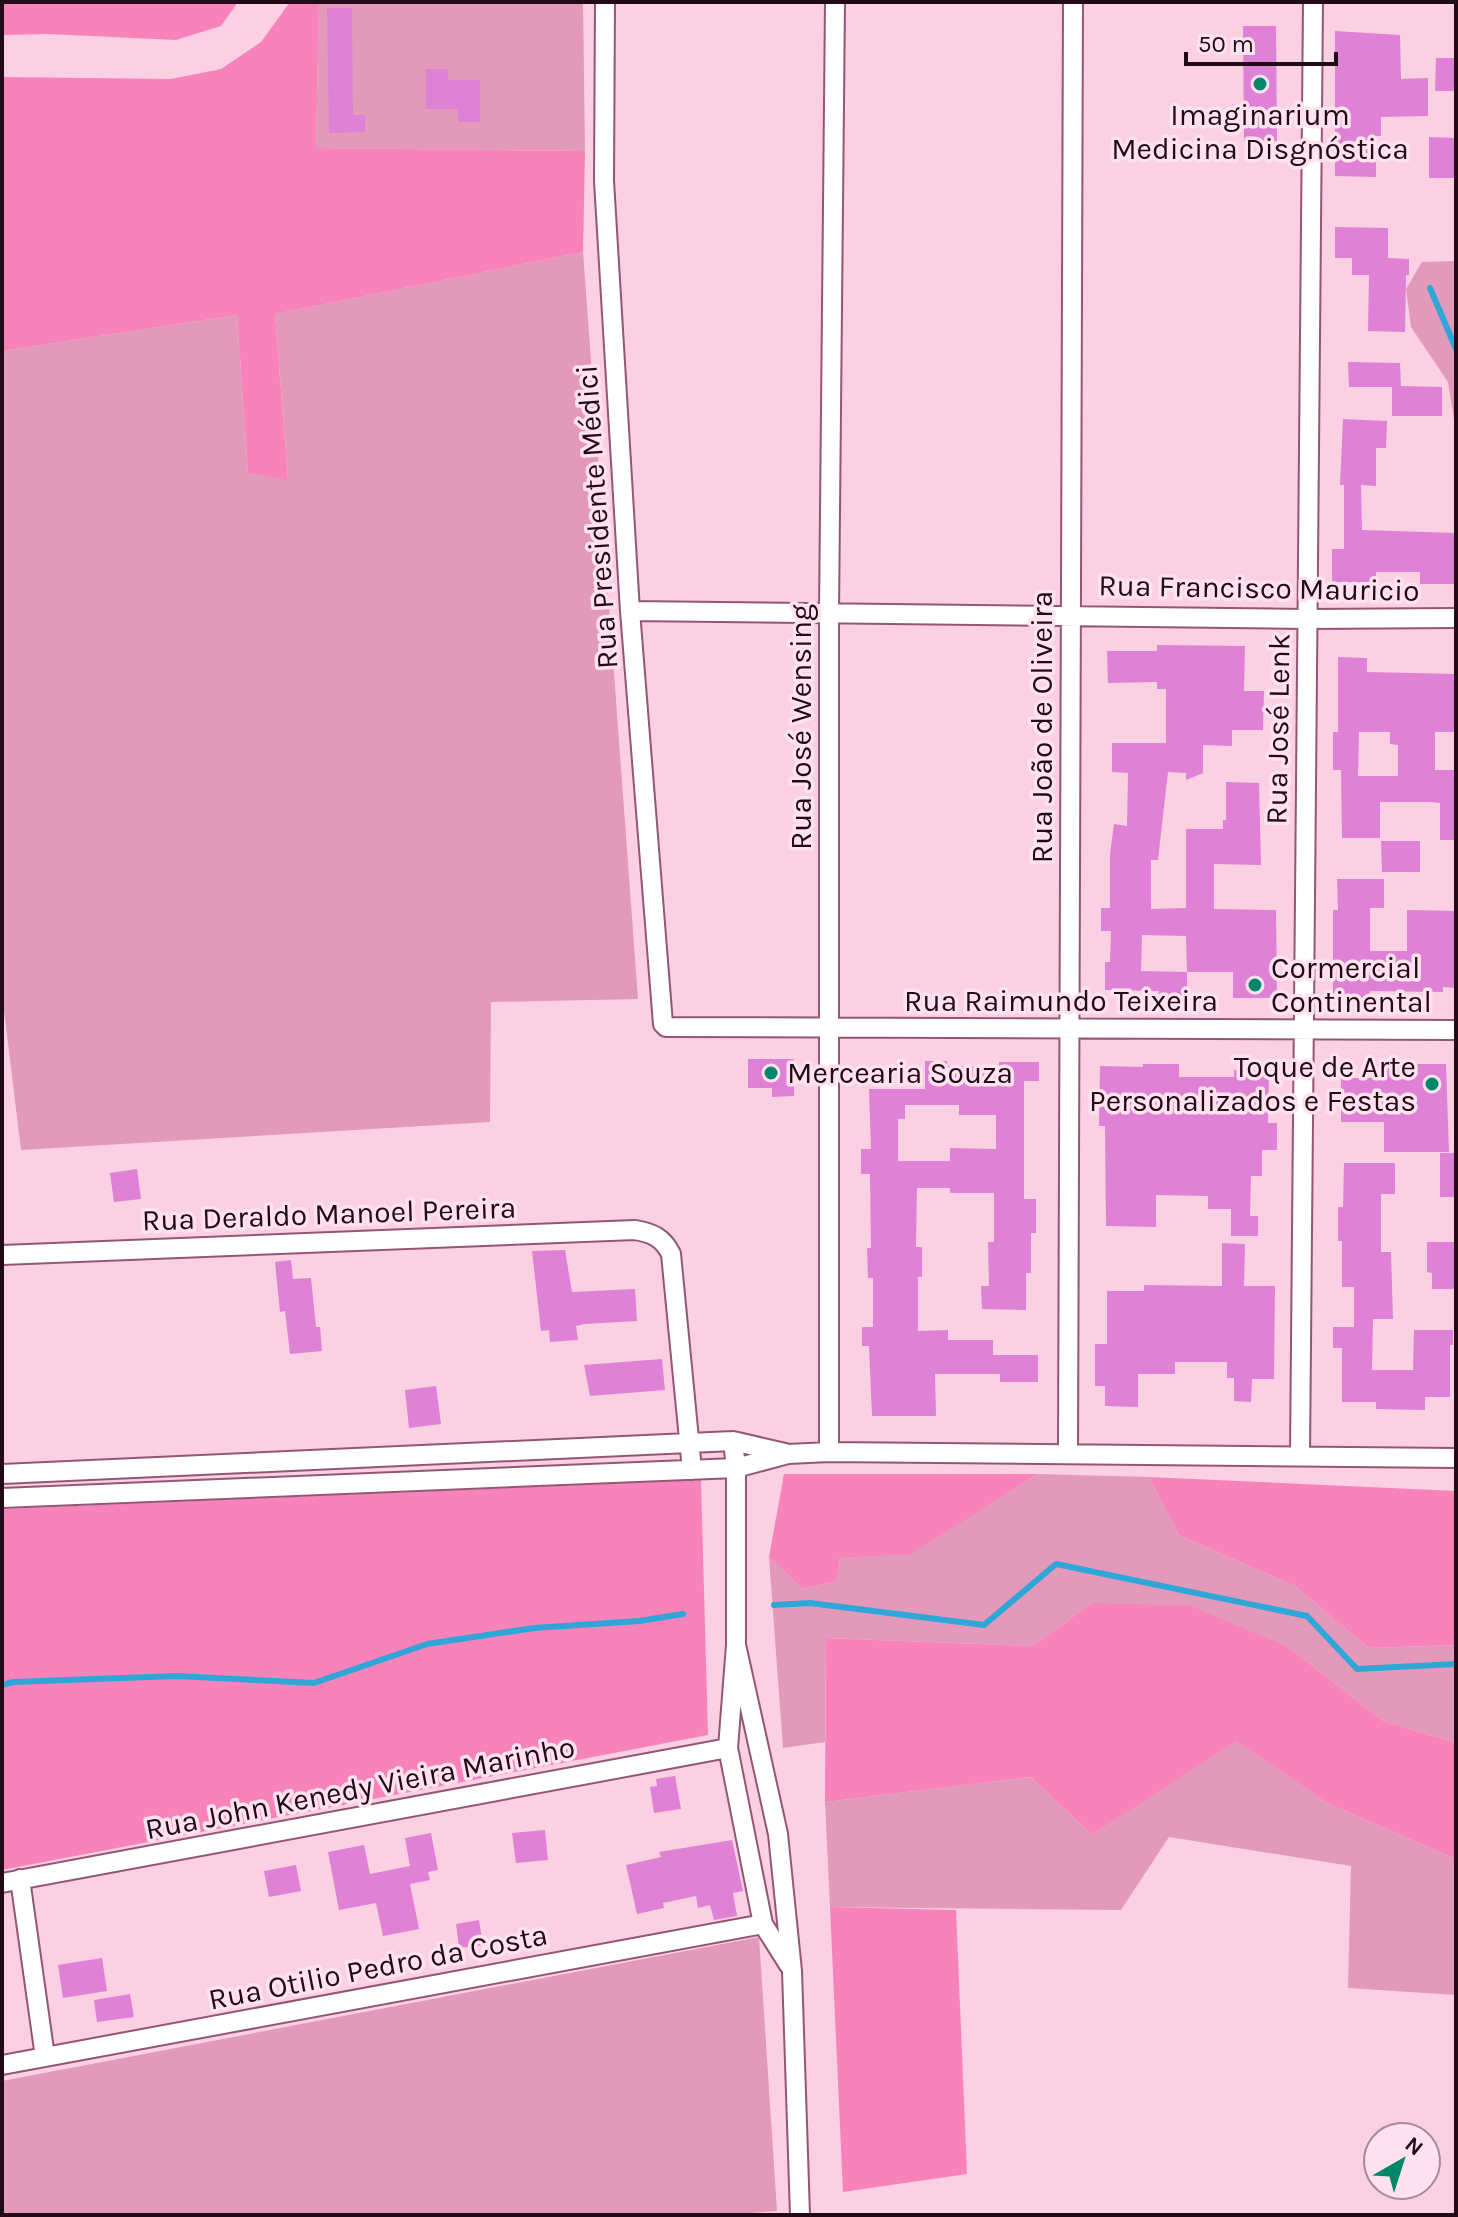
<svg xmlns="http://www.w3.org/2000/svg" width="1458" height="2217" viewBox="0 0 1458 2217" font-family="Karla,sans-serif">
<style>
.green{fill:#e399ba}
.forest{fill:#f883bb}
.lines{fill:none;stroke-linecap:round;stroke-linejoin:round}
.stream{stroke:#2fa6d8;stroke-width:6}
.building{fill:#df81d5;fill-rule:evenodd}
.street-casing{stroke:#935773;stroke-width:22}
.street{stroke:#fff;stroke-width:18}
.poi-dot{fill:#02876b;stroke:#ffe2ee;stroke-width:3}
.labels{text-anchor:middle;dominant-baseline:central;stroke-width:7;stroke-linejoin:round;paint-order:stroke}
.poi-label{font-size:30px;fill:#220b16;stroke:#ffe2ee;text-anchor:start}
.street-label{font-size:30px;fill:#220b16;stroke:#ffe2ee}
</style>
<rect width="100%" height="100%" fill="#fad0e2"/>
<path class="green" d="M319 2H583L585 151 316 148Z
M583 252 638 999 491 1002 490 1122 21 1150 2 994V351L237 315 248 473 288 479 275 314Z
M1456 261V432L1448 382 1411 327 1406 289 1422 262Z
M1038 1474 1149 1477 1179 1535 1295 1586 1369 1648 1456 1645V1743L1383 1721 1288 1647 1092 1603 1033 1646 826 1638 825 1742 783 1748 769 1557 803 1589 837 1581 840 1558 911 1553Z
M1235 1740 1327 1803 1456 1859V1995L1348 1988 1351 1866 1169 1837 1121 1910 830 1907 825 1802 1031 1777 1092 1835Z
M759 1937 777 2211 721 2215H2V2081Z"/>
<path class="forest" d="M2 2H238L221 26 176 40 48 34 2 35Z
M290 2H319L316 148 585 151 583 252 275 314 288 480 248 473 237 315 2 351V77L171 79 221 69 261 42Z
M784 1474H1038L911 1554 840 1558 837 1581 803 1589 769 1557Z
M1149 1477 1456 1491V1645L1369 1648 1295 1586 1179 1535Z
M701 1480 708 1735 2 1870V1509Z
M1092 1603 1191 1606 1288 1647 1383 1721 1456 1743V1859L1327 1803 1236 1741 1092 1835 1031 1777 825 1802 826 1638 1033 1646Z
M830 1907 956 1910 967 2174 843 2192Z"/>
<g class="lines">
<path class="stream" d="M1430 288 1456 349
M774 1605 810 1603 984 1625 1056 1564 1307 1616 1357 1669 1456 1664
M2 1685 13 1682 177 1676 314 1683 427 1644 534 1628 639 1621 683 1614"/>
</g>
<path class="building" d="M327 8H352L353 115H365V132L329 133Z
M1243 26H1276L1277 141H1244Z
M1335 31 1400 35 1401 79 1428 78V116L1381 117V136H1376V177L1335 176Z
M1436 58H1456V91H1435Z
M426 69H448V80H480V122H458V109H426Z
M1429 137 1456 138V178H1429Z
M1335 227 1388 228V258L1409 259V275H1406L1405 332 1368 331 1369 275H1352V258H1335Z
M1348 362 1400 363 1401 386 1442 387V416H1392V387H1349Z
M1343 419 1387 421 1386 448H1376V486L1361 485 1362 530 1456 533V584H1420V572H1376V583L1332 582V549H1344V485H1340Z
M1157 645 1245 646 1244 691H1264L1263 730H1232V746L1203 745V773L1186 780V773L1168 772 1158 860H1151V909L1186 908V829H1223V820H1226V782L1259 783 1261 865 1214 864V909L1276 910 1277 998H1233V972H1187V998L1159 997V991L1105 990V962H1110L1111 931H1101V908H1110V854L1114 824 1127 826 1128 773 1112 772V743H1166V689H1157V682L1108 683 1107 651H1157ZM1142 935 1186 936 1187 972 1141 971Z
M1338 657 1367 658V672L1456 674V732H1435V770H1456V840H1440V803L1430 802H1380V838H1342L1341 770H1333V732H1338ZM1359 732H1390V744L1398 745V776H1358Z
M1381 841H1420V872H1382Z
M1337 879H1384V908H1370V951H1407V910L1456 911V988L1443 987V992L1370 991V1000L1333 999V910H1338Z
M748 1059H794V1096L772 1097V1088H748Z
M925 1061H947V1066H999V1062H1039V1081H1024V1199H1036V1233H1031V1273H1026V1310L982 1309 981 1286H989L988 1242H994V1193H950V1188H917L916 1247H922V1277H918V1331L948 1330V1340H993V1355H1038V1382H1000V1374H935L936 1416H872L869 1346H862V1327H873V1278H868L867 1248H871L870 1174H861V1149H871L869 1089H925ZM905 1105H959V1115H996V1149L950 1148V1161H898V1119H905Z
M1143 1064H1179V1077H1234V1070L1269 1071 1268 1123H1277V1150H1262V1176H1251L1250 1216H1258V1236H1231V1209H1208V1196L1156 1195V1227L1106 1226 1105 1126H1099L1100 1066 1143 1067Z
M1377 1064H1446L1449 1152H1384V1122H1341V1078H1377Z
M1440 1153H1456V1197H1440Z
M1344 1163H1395V1194H1381V1252H1391L1393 1319H1373L1372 1370H1413L1414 1330H1453V1345H1450V1397H1425V1410L1376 1409V1402H1342V1348H1333V1327H1354V1287H1342V1241H1338V1207H1343Z
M137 1169 141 1199 114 1202 110 1173Z
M1427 1242H1456V1289H1432V1273L1427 1272Z
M1222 1243 1245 1244 1244 1286H1275L1274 1379H1252L1251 1402 1234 1401V1378H1227V1362H1175V1374H1138V1407L1105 1406V1386H1095V1344H1107V1291H1144V1285L1222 1286Z
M565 1250 572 1292 635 1289 637 1321 585 1324 576 1326 578 1340 550 1342 549 1330 541 1331 532 1251Z
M291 1260 293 1279 311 1278 316 1327H320L322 1351 290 1354 285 1311 280 1312 275 1262Z
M662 1359 665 1390 590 1396 584 1365Z
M436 1386 441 1424 409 1428 405 1390Z
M675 1776 681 1809 654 1813 650 1787 657 1786 656 1779Z
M545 1830 548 1860 516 1863 512 1833Z
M431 1833 438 1870 428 1872 430 1880 410 1884 419 1929 383 1936 376 1903 339 1910 328 1852 364 1845 370 1874 410 1866 405 1838Z
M732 1840 743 1891 733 1893 737 1916 714 1920 710 1905 698 1908 696 1896 663 1903 664 1908 637 1914 626 1865 661 1857 659 1852Z
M296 1865 301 1891 269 1897 264 1871Z
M479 1920 483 1945 459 1948 456 1924Z
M102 1958 107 1991 63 1998 58 1965Z
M130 1994 134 2017 97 2022 94 2000Z"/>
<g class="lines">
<defs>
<path id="street" d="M605 2 604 181 630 611 663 1024 666 1027 1456 1030
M630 611 1307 619 1456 618
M2 1255 635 1230C653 1233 663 1238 671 1254L692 1470
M733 1441 736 1468V1645L728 1748 763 1924 789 1965
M829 1452V613L835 2
M1068 1453 1073 2
M1300 1456 1313 2
M2 1474 733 1441 785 1453
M2 1498 736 1468 788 1454 829 1452 1456 1458
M736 1645 778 1834 792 1971 800 2215
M20 1879 45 2057
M2 1883 728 1748
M2 2065 763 1924"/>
</defs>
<use href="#street" class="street-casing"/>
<use href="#street" class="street"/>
</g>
<g class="poi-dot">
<circle cx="1260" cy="84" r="8"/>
<circle cx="1255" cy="985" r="8"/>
<circle cx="771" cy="1073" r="8"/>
<circle cx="1432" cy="1084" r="8"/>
</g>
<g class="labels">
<g class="poi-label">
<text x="1260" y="115" text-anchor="middle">Imaginarium<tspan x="1260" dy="34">Medicina Disgnóstica</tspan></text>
<text x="1271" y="968">Cormercial<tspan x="1271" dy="34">Continental</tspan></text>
<text x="1416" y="1067" text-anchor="end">Toque de Arte<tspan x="1416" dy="34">Personalizados e Festas</tspan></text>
<text x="787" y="1073">Mercearia Souza</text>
</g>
<g class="street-label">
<text transform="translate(597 517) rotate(-94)">Rua Presidente Médici</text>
<text transform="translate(1259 588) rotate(1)">Rua Francisco Mauricio</text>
<text transform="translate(801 727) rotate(-90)">Rua José Wensing</text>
<text transform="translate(1042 727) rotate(-90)">Rua João de Oliveira</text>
<text transform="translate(1278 729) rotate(-89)">Rua José Lenk</text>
<text x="1061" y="1001">Rua Raimundo Teixeira</text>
<text transform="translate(329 1214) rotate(-2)">Rua Deraldo Manoel Pereira</text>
<text transform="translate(360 1788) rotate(-11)">Rua John Kenedy Vieira Marinho</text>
<text transform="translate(378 1967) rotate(-11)">Rua Otilio Pedro da Costa</text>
</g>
</g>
<rect width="1458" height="2217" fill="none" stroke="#220b16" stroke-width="8"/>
<g transform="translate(1402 2161) rotate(39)"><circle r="38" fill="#ffe2ee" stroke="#a78c98" stroke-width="2"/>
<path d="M0-6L14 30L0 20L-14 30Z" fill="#02876b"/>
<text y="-12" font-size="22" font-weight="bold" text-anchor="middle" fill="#220b16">N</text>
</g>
<path d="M1186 52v12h150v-12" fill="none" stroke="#220b16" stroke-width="4"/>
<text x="1198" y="52" font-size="24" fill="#220b16" stroke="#ffe2ee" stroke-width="6" paint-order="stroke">50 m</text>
</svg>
